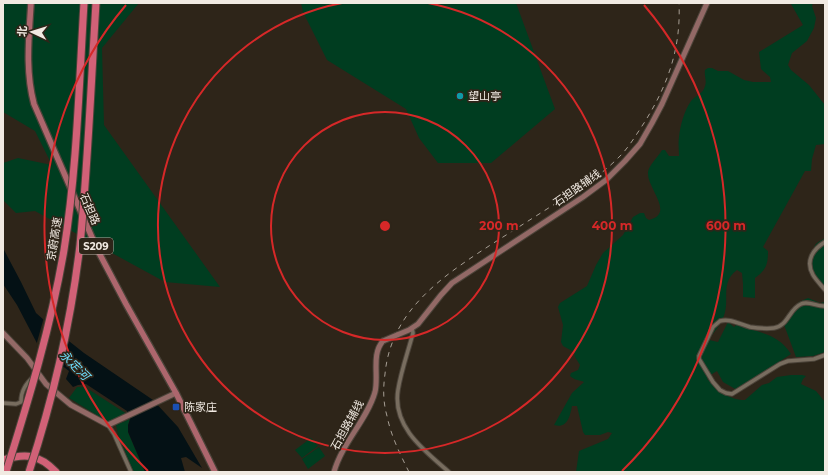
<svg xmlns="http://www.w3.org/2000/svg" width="828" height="475" viewBox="0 0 828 475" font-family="Montserrat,'Noto Sans SC',sans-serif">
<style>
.green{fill:#003d20}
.water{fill:#041115}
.pier{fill:#2e2519}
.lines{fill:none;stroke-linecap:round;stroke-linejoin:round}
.street-casing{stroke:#4b4339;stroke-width:5.5}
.secondary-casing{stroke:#4b4339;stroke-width:7}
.primary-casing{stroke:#4b4339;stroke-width:8}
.highway-casing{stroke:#4b4339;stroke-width:9}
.street{stroke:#786d5f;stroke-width:3.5}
.secondary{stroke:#936966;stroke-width:5}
.primary{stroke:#ad666d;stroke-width:5.5}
.highway{stroke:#d16177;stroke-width:7}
.rail{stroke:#a69e94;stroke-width:1;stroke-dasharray:5 5;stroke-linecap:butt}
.secondary-bridge-casing{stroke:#4b4339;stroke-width:7;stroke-linecap:butt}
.highway-bridge-casing{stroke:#4b4339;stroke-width:9;stroke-linecap:butt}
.secondary-bridge{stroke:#936966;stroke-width:5}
.highway-bridge{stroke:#d16177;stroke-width:7}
.ring{fill:none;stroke:#d62828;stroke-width:2}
.culture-dot{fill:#0f9aa8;stroke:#2e2519;stroke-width:1.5}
.transit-dot{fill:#1a4fb4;stroke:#2e2519;stroke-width:1.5}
.labels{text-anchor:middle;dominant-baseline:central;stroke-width:3.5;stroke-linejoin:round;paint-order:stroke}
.shield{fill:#2e2519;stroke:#b6afa6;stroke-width:1}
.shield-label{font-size:10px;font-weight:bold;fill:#f1eae2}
.poi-label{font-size:11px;fill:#f1eae2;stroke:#2e2519;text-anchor:start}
.street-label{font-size:11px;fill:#f1eae2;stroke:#2e2519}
.water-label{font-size:12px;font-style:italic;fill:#6edefc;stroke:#2e2519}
.centre{fill:#d62828;stroke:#2e2519;stroke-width:2}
.ring-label{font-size:12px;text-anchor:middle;font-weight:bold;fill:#d62828;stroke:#2e2519;stroke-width:3.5;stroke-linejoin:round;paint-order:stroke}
</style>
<rect width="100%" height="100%" fill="#2e2519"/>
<path class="green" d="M3 3H139L102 48 104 125 220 287 165 282 35 211 16 213 3 200V163L18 158 52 165 35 131 3 112Z
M301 3H516L555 109 491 163H438L419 138 406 109 327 60 303 12Z
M792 3H813L812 6 816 18 814 28 807 41 792 53 788 65 791 70 809 85 825 105V144L816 145 812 159 811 171H805L763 247 768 251C768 265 766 270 755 278V298L743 297V284L742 273 737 270C719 283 731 301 723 318 721 324 713 333 709 340L718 342 728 322 734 327 737 324C759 334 777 332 791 354L737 390 723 382 717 371 712 374 707 379C720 390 727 400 745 400L762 385 769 383 777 377 791 375H802L806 376 803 379 801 384 816 391 825 402V472H576L579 451 608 439 612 433 608 432 600 435H585L583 432 577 406H572C570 417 567 429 554 425L572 393 584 382C579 380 574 380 570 376L571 373 578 370 580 365 575 357 574 352 563 346 561 342 563 325 558 307 560 303 587 286 596 265 603 253 623 235 633 217 640 213H644L646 218 649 220C675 214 648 189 648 174 647 167 658 157 662 150H665L669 156H679C679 150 678 144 679 137 680 126 684 111 691 101 696 95 703 94 705 86 707 81 704 76 705 70L708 68H712L718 71H728L744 80 753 82H771L770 77 761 69 759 52 803 25 791 4Z
M825 238V292C815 280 810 270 812 254 813 251 814 245 817 243 819 241 823 240 825 238Z
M808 298 820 303 825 302V352L813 356 796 357 783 322 799 302Z
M77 387H85L127 414 108 422 103 419 69 398Z
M130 419 128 425V432L145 472H134C128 458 118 439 116 425Z
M311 438 318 446 302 458 295 450Z
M319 447 325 456 308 469 302 459Z"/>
<path class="water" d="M3 248 21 282 36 313 60 334 84 353 153 400 178 427 202 468 186 457 181 458 185 472H145L128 432V425L130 419 127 411 86 384 78 385 73 387 66 379 69 371 40 349 17 305 3 284Z"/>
<path class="pier" d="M44 317 69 339 62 369 39 351 36 346Z"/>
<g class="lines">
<defs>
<path id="street" d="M825 242C813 249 805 261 813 275 816 280 821 285 825 290
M825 306C817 307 808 300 801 304 789 309 788 326 774 328 766 329 757 328 750 327 739 324 730 318 720 321L713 327 699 356V359L713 382 720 390 726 393 732 394 780 364 788 361 814 359 825 355
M412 328 413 333C408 352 401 371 398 390 392 427 425 451 449 472
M3 403 16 404 21 402C21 390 26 384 34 376
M108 425 114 434 131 472"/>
<path id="secondary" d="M3 333 27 358 46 384 71 405 108 425 176 393
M397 335 409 330 418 324 441 295 452 283 583 197 606 180 625 161 640 144 652 123 662 104 707 3
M334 472C342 443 367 420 375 392 379 376 371 354 383 341"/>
<path id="primary" d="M31 3C29 37 25 70 34 104L97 249 126 304 176 393 215 472"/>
<path id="highway" d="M3 460C25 453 39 454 56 472"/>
</defs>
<use href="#street" class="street-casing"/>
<use href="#secondary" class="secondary-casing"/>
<use href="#primary" class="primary-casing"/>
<use href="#highway" class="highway-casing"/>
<use href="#street" class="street"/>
<use href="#secondary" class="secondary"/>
<use href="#primary" class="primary"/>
<use href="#highway" class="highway"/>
<path class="rail" d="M409 472C400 454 391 436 387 416 383 402 383 388 385 374 391 310 443 276 492 244 514 230 536 216 558 202 579 189 600 176 617 159 628 149 636 135 644 123 668 85 681 48 679 3"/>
<defs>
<path id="secondary-bridge" d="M383 341 397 335"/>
<path id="highway-bridge" d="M6 472C29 399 51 326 64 250 77 169 79 85 84 3
M29 472C53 399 71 321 80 245 88 165 91 83 96 3"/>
</defs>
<use href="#secondary-bridge" class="secondary-bridge-casing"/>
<use href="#highway-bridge" class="highway-bridge-casing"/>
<use href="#secondary-bridge" class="secondary-bridge"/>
<use href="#highway-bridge" class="highway-bridge"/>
</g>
<g class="ring">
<circle cx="385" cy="226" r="114"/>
<path d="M428 3A227 227 0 1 1 342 3"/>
<path d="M148 471A341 341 0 0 1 126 5M644 5A341 341 0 0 1 622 471"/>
</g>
<circle class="culture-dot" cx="460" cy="96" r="4"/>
<rect class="transit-dot" x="172" y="403" width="8" height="8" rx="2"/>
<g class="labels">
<rect class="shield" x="79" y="238" width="34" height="16" rx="3"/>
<g class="shield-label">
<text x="96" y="246">S209</text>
</g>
<g class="poi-label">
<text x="468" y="96">望山亭</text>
<text x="184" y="407">陈家庄</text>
</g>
<g class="street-label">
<text transform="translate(577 188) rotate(-35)">石担路辅线</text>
<text transform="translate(90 209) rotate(66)">石担路</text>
<text transform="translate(54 239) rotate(-81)">京蔚高速</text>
<text transform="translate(347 425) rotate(-61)">石担路辅线</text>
</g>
<g class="water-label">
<text transform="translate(75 365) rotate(45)">永定河</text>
</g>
</g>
<circle cx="385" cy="226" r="6" class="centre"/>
<g class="ring-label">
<text x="499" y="230">200 m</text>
<text x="612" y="230">400 m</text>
<text x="726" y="230">600 m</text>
</g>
<rect width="828" height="475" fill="none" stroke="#f1eae2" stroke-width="8"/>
<g transform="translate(32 32) rotate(274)" stroke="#2e2519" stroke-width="3" paint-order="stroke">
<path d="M0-3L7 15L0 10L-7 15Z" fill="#f1eae2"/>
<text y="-6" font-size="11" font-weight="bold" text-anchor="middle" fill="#f1eae2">北</text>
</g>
</svg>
